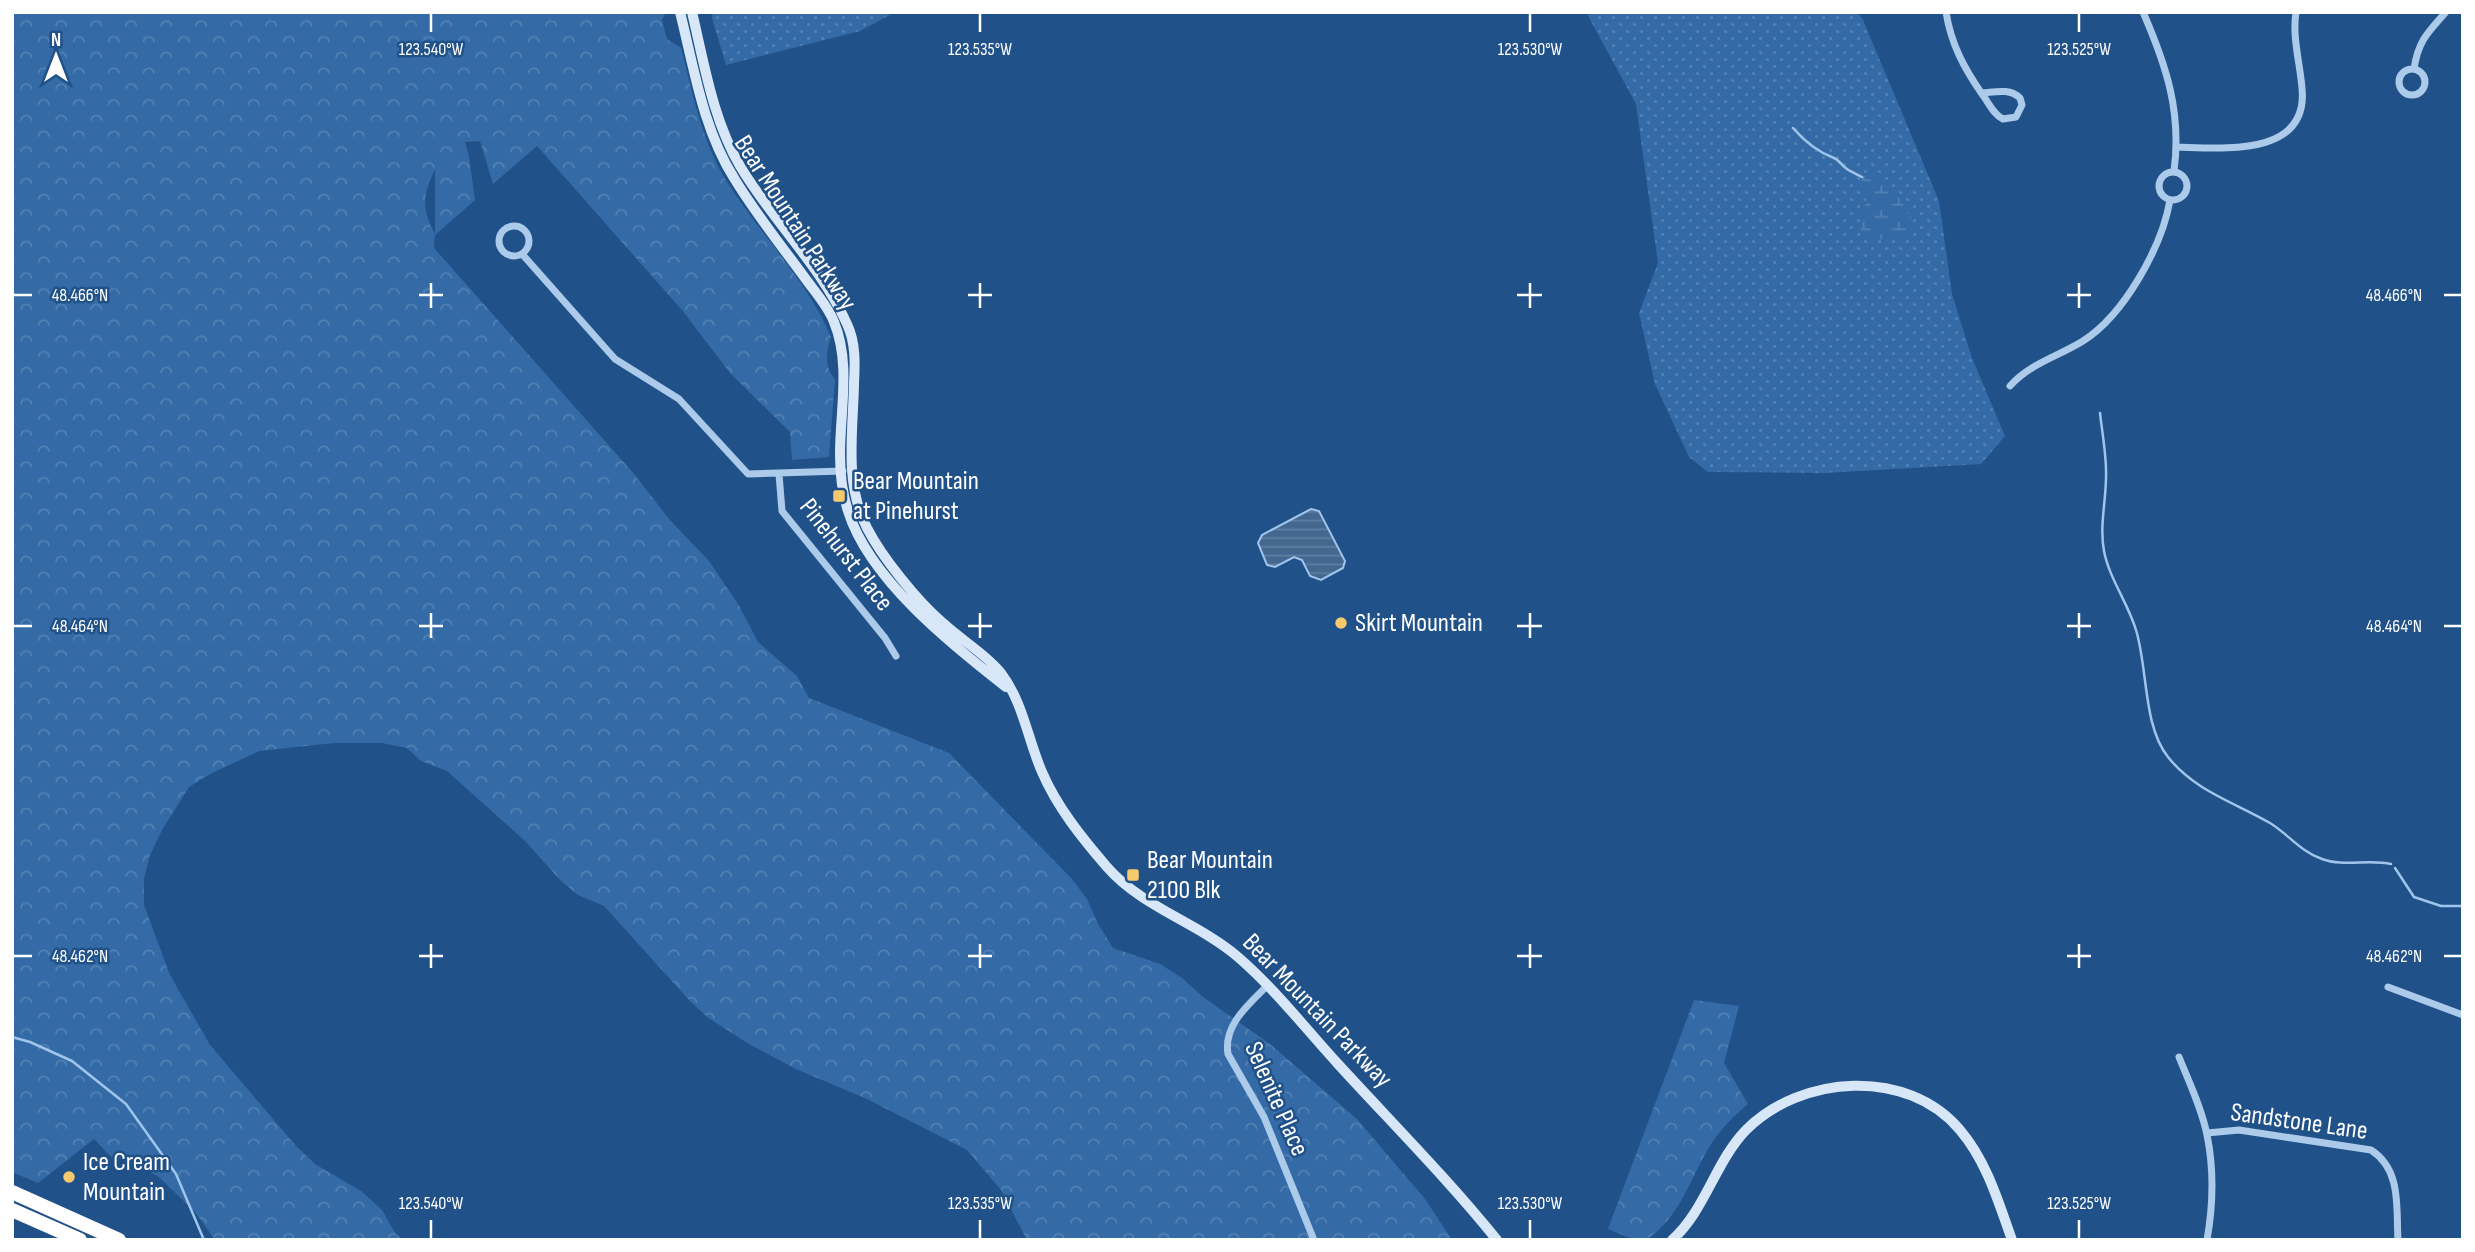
<svg xmlns="http://www.w3.org/2000/svg" width="2475" height="1252" viewBox="0 0 2475 1252" font-family="'Sofia Sans Condensed',sans-serif">
<style>
.grass{fill:url(#grass-dots)}
.forest{fill:url(#forest-crowns);fill-rule:evenodd}
.wetland{fill:url(#wetland-marsh)}
.water{fill:url(#water-rules);stroke:#a0c5ec;stroke-width:2}
.lines{fill:none;stroke-linecap:round;stroke-linejoin:round}
.stream{stroke:#a0c5ec;stroke-width:2.5}
.street{stroke:#accaea;stroke-width:7}
.secondary{stroke:#d7e7f8;stroke-width:10}
.highway{stroke:#fff;stroke-width:14}
.ticks{fill:none;stroke:#fff;stroke-width:2.5}
.poi-dot{fill:#f7cb6d;stroke:#215189;stroke-width:2.5}
.labels{text-anchor:middle;dominant-baseline:central;stroke-width:5;stroke-linejoin:round;paint-order:stroke}
.street-label{font-size:26px;fill:#fff;stroke:#215189}
.poi-label{font-size:26px;fill:#fff;stroke:#215189;text-anchor:start}
.ticks-label{font-size:18px;text-anchor:middle;fill:#fff;stroke:#215189;stroke-width:5;stroke-linejoin:round;paint-order:stroke}
</style>
<defs>
<pattern id="grass-dots" width="8" height="8" patternUnits="userSpaceOnUse" patternTransform="scale(1.75)"><rect width="8" height="8" fill="#346ba6"/><path d="M2 2h.1M6 6h.1" fill="none" stroke="#5281b3" stroke-width="1.8" stroke-linecap="round"/></pattern>
<pattern id="forest-crowns" width="20" height="18" patternUnits="userSpaceOnUse" patternTransform="scale(1.75)"><rect width="20" height="18" fill="#346ba6"/><path d="M2 6a3 3 0 1 1 6 0M12 15a3 3 0 1 1 6 0" fill="none" stroke="#5281b3"/></pattern>
<pattern id="wetland-marsh" width="20" height="14" patternUnits="userSpaceOnUse" patternTransform="scale(1.75)"><rect width="20" height="14" fill="#346ba6"/><path d="M1 5h8M5 5V1M11 12h8M15 12V8" fill="none" stroke="#5281b3"/></pattern>
<pattern id="water-rules" width="6" height="5" patternUnits="userSpaceOnUse" patternTransform="scale(1.75)"><rect width="6" height="5" fill="#43678f"/><path d="M0 2.5h6" fill="none" stroke="#5f7ea0"/></pattern>
</defs>
<rect width="100%" height="100%" fill="#215189"/>
<path class="grass" d="M713 12H895L860 31 726 65 712 18Z
M1586 12H1857L1863 20 1939 201 1952 294 1972 358 2005 436 1981 464 1824 473 1708 472 1689 457 1655 384 1639 313 1658 263 1636 104Z"/>
<path class="forest" d="M12 12H666L662 20 667 39 681 48C693 94 702 144 729 185 760 233 810 285 831 337 826 352 824 367 835 379L829 457 792 460 790 432 730 373 682 310 537 146 493 184 480 141 465 142 469 157 475 200 435 235 434 248 635 475 669 519 709 561 738 604 758 642 797 676 809 698 949 753 1072 879 1087 899 1098 924 1113 948 1160 964 1182 978 1203 997 1270 1044 1357 1119 1425 1199 1452 1240H1027L1001 1190 967 1150 867 1099 796 1069 749 1044 707 1017 689 1000 604 906 578 895 560 880 526 842 447 771 421 761 407 748 382 743H334L259 751 210 774 189 787 162 830 150 855 144 879V905L170 975 210 1045 296 1146 315 1164 361 1191 382 1210 395 1233 403 1240H215L195 1212 159 1177 136 1163 111 1157 94 1139 38 1183 12 1172ZM435 169V234C421 209 423 195 435 169Z
M1694 1000 1739 1006 1724 1063 1748 1104C1732 1117 1718 1132 1708 1149 1689 1182 1679 1218 1646 1240H1635L1608 1229Z"/>
<path class="wetland" d="M1866 175 1882 178 1894 189 1916 227 1912 234C1900 238 1864 246 1860 227 1859 217 1866 208 1866 199 1866 191 1861 186 1862 177Z"/>
<path class="water" d="M1311 509 1319 511 1345 561 1343 568 1321 580 1310 576 1302 560 1294 557 1275 567 1267 565 1258 543 1262 535Z"/>
<g class="lines">
<path class="stream" d="M1793 128C1805 142 1818 152 1834 158 1839 160 1842 166 1847 169 1851 172 1857 174 1862 177
M2100 413C2102 431 2106 453 2106 471 2107 498 2099 524 2104 551 2109 578 2128 603 2136 630 2148 669 2143 726 2168 757 2195 791 2234 802 2270 823 2288 834 2301 852 2322 859 2343 867 2369 859 2391 864
M2395 868 2414 897 2441 906H2463
M12 1037 30 1042 72 1061 126 1104 176 1174 204 1240"/>
<path class="street" d="M1946 12C1951 44 1964 68 1982 94 1989 103 1993 114 2003 119L2016 117 2022 105 2020 98C2009 88 1996 92 1982 93
M2143 12C2166 65 2182 112 2174 171
M2399 82a13 13 0 1 1 26 0a13 13 0 1 1-26 0Z
M2414 69C2418 41 2428 32 2446 12
M2176 147C2221 148 2309 158 2302 88 2300 63 2292 37 2296 12
M2159 186a14 14 0 1 1 28 0a14 14 0 1 1-28 0Z
M499 241a15 15 0 1 1 30 0a15 15 0 1 1-30 0Z
M522 254 615 359 679 399 748 474 843 471
M2010 386C2031 363 2057 357 2083 341 2124 315 2162 247 2170 200
M779 474 782 511 885 638 896 656
M1268 985C1249 1004 1223 1025 1228 1054L1264 1117 1314 1240
M2388 987 2463 1015
M2179 1057C2189 1082 2202 1109 2207 1135 2214 1169 2213 1206 2207 1240
M2207 1133 2239 1130 2371 1150C2402 1170 2396 1208 2398 1240"/>
<path class="secondary" d="M680 12C694 68 703 129 734 178 755 213 781 245 805 278 815 292 828 306 834 322 851 363 840 411 840 454 840 473 842 493 848 511 869 579 952 645 1006 687
M692 12C704 63 713 120 740 166 772 220 821 266 847 324 856 343 855 364 854 384 853 433 844 483 867 528 882 557 917 601 943 623 961 640 986 654 1001 673 1023 702 1028 740 1042 772 1057 807 1082 838 1107 867 1143 908 1197 922 1238 957 1275 989 1305 1028 1338 1064 1391 1122 1447 1178 1497 1240
M1672 1240C1705 1211 1715 1162 1746 1130 1801 1075 1907 1067 1960 1130 1987 1162 1998 1201 2012 1240"/>
<path class="highway" d="M12 1192 119 1240
M12 1210 80 1240"/>
</g>
<path class="ticks" d="M431 14V32M980 14V32M1530 14V32M2079 14V32M431 283V308M980 283V308M1530 283V308M2079 283V308M14 295H32M419 295H443M968 295H992M1517 295H1542M2067 295H2091M2444 295H2461M431 613V638M980 613V638M1530 613V638M2079 613V638M14 626H32M419 626H443M968 626H992M1517 626H1542M2067 626H2091M2444 626H2461M431 944V968M980 944V968M1530 944V968M2079 944V968M14 956H32M419 956H443M968 956H992M1517 956H1542M2067 956H2091M2444 956H2461M431 1220V1238M980 1220V1238M1530 1220V1238M2079 1220V1238"/>
<g class="poi-dot">
<rect x="832" y="489" width="14" height="14" rx="3.5"/>
<circle cx="1341" cy="623" r="7"/>
<rect x="1126" y="868" width="14" height="14" rx="3.5"/>
<circle cx="69" cy="1177" r="7"/>
</g>
<g class="labels">
<g class="street-label">
<text transform="translate(795 223) rotate(57)">Bear Mountain Parkway</text>
<text transform="translate(846 555) rotate(52)">Pinehurst Place</text>
<text transform="translate(1317 1011) rotate(46)">Bear Mountain Parkway</text>
<text transform="translate(1276 1099) rotate(66)">Selenite Place</text>
<text transform="translate(2299 1122) rotate(8)">Sandstone Lane</text>
</g>
<g class="poi-label">
<text x="853" y="481">Bear Mountain<tspan x="853" dy="30">at Pinehurst</tspan></text>
<text x="1355" y="623">Skirt Mountain</text>
<text x="1147" y="860">Bear Mountain<tspan x="1147" dy="30">2100 Blk</tspan></text>
<text x="83" y="1162">Ice Cream<tspan x="83" dy="30">Mountain</tspan></text>
</g>
</g>
<g class="ticks-label">
<text x="431" y="55">123.540°W</text>
<text x="980" y="55">123.535°W</text>
<text x="1530" y="55">123.530°W</text>
<text x="2079" y="55">123.525°W</text>
<text x="80" y="301">48.466°N</text>
<text x="2394" y="301">48.466°N</text>
<text x="80" y="632">48.464°N</text>
<text x="2394" y="632">48.464°N</text>
<text x="80" y="962">48.462°N</text>
<text x="2394" y="962">48.462°N</text>
<text x="431" y="1209">123.540°W</text>
<text x="980" y="1209">123.535°W</text>
<text x="1530" y="1209">123.530°W</text>
<text x="2079" y="1209">123.525°W</text>
</g>
<rect width="2475" height="1252" fill="none" stroke="#ffffff" stroke-width="28"/>
<g transform="translate(56 56)" stroke="#215189" stroke-width="5" paint-order="stroke">
<path d="M0-5L12 26L0 18L-12 26Z" fill="#ffffff"/>
<text y="-10" font-size="19" font-weight="bold" text-anchor="middle" fill="#ffffff">N</text>
</g>
</svg>
